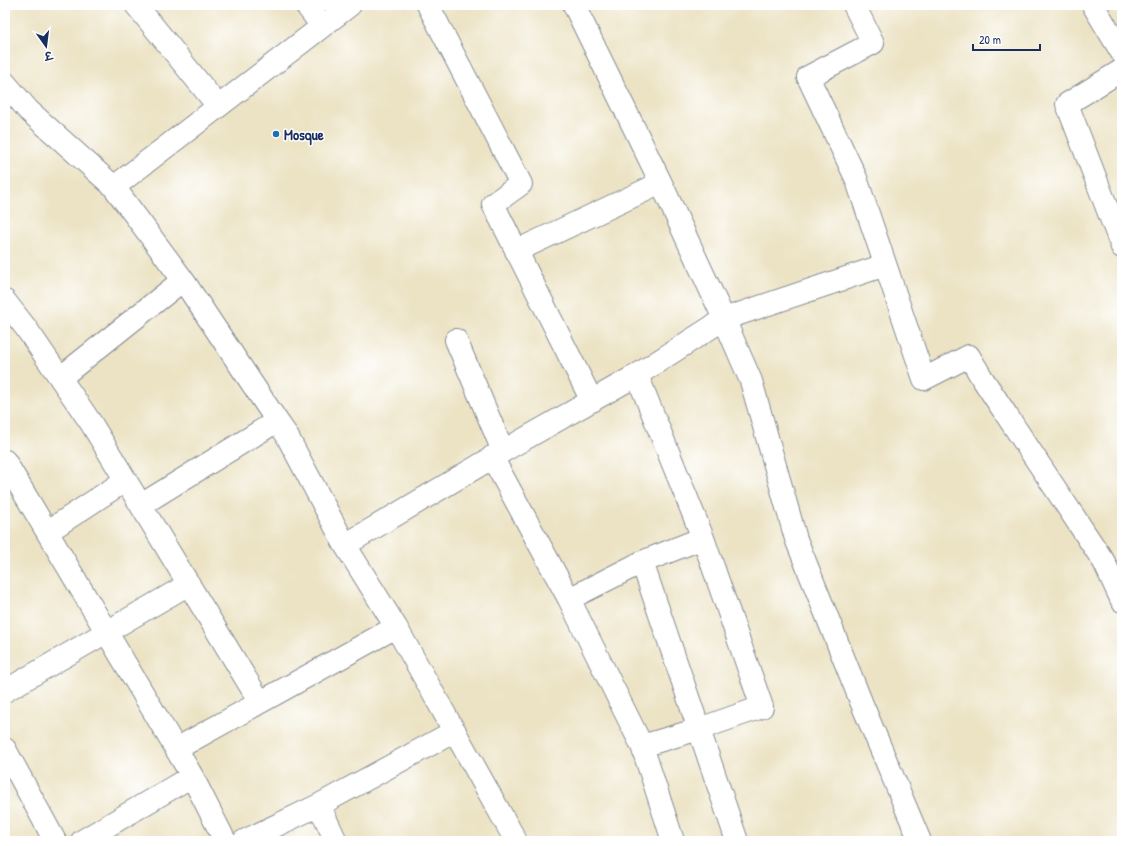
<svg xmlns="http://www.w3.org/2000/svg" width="1127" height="846" viewBox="0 0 1127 846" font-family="'Patrick Hand','Playpen Sans Deva',sans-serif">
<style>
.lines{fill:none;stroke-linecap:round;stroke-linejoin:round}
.minor-casing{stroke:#848991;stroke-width:24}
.minor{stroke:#fff;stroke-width:22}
.poi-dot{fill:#1f6fb2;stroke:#fff;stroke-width:1.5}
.labels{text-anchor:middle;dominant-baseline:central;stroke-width:3;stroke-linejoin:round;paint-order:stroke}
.poi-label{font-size:15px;font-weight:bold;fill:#1b2f5e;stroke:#fff;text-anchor:start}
</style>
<rect width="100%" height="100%" fill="#fff"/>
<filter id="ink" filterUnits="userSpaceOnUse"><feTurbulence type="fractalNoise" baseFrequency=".025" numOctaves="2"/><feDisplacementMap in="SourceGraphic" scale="8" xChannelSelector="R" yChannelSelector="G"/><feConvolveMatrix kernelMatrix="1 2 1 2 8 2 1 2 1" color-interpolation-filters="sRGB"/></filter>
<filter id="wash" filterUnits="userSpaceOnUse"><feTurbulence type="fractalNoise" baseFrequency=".012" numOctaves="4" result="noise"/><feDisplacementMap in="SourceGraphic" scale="16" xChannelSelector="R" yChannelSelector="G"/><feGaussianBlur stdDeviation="0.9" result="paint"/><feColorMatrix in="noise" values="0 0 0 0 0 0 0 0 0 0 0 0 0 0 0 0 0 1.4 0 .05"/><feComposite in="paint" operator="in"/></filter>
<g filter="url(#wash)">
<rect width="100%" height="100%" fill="#ece3c4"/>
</g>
<g filter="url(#ink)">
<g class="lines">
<defs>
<path id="minor" d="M136 5 218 106
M306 5 322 26
M428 5 521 184 493 204 592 401
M574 5 661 183 724 319 751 381 796 539 862 704 920 841
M854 5 873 43 808 77 856 178 924 379 969 356 982 378 1104 562 1122 601
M1093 5 1122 53
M1122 70 1067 104 1122 247
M5 83 28 110 114 187 183 280 277 421 286 434 345 545 396 627 516 841
M114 187 350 5
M516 251 661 183
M5 301 26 328 91 423 260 702
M456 340 503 451
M637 375 703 538 642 562 737 841
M60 378 183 280
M492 457 569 599 642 746 673 841
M5 461 192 776 225 841
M141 505 277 421
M47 532 126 480
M345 545 512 446 637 375 724 319 885 265
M569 599 642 562
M5 691 189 584
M642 746 699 729 762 707 703 538
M5 749 55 841
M176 749 396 627
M82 841 192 776
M244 841 319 805
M336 841 319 805 455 731"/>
</defs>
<use href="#minor" class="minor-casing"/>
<use href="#minor" class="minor"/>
</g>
</g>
<circle class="poi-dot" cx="276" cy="134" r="4"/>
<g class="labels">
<g class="poi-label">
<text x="284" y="134">Mosque</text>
</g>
</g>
<rect width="1127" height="846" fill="none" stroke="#fff" stroke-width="20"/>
<g transform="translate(46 46) rotate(166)" stroke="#ffffff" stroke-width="3" paint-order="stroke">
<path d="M0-3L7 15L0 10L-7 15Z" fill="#1b2f5e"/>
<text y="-6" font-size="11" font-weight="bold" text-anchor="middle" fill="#1b2f5e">उ</text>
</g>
<path d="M973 44v6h67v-6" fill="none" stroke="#1b2f5e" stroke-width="2"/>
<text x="979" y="44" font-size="12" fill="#1b2f5e" stroke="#ffffff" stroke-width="3" paint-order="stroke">20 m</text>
</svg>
